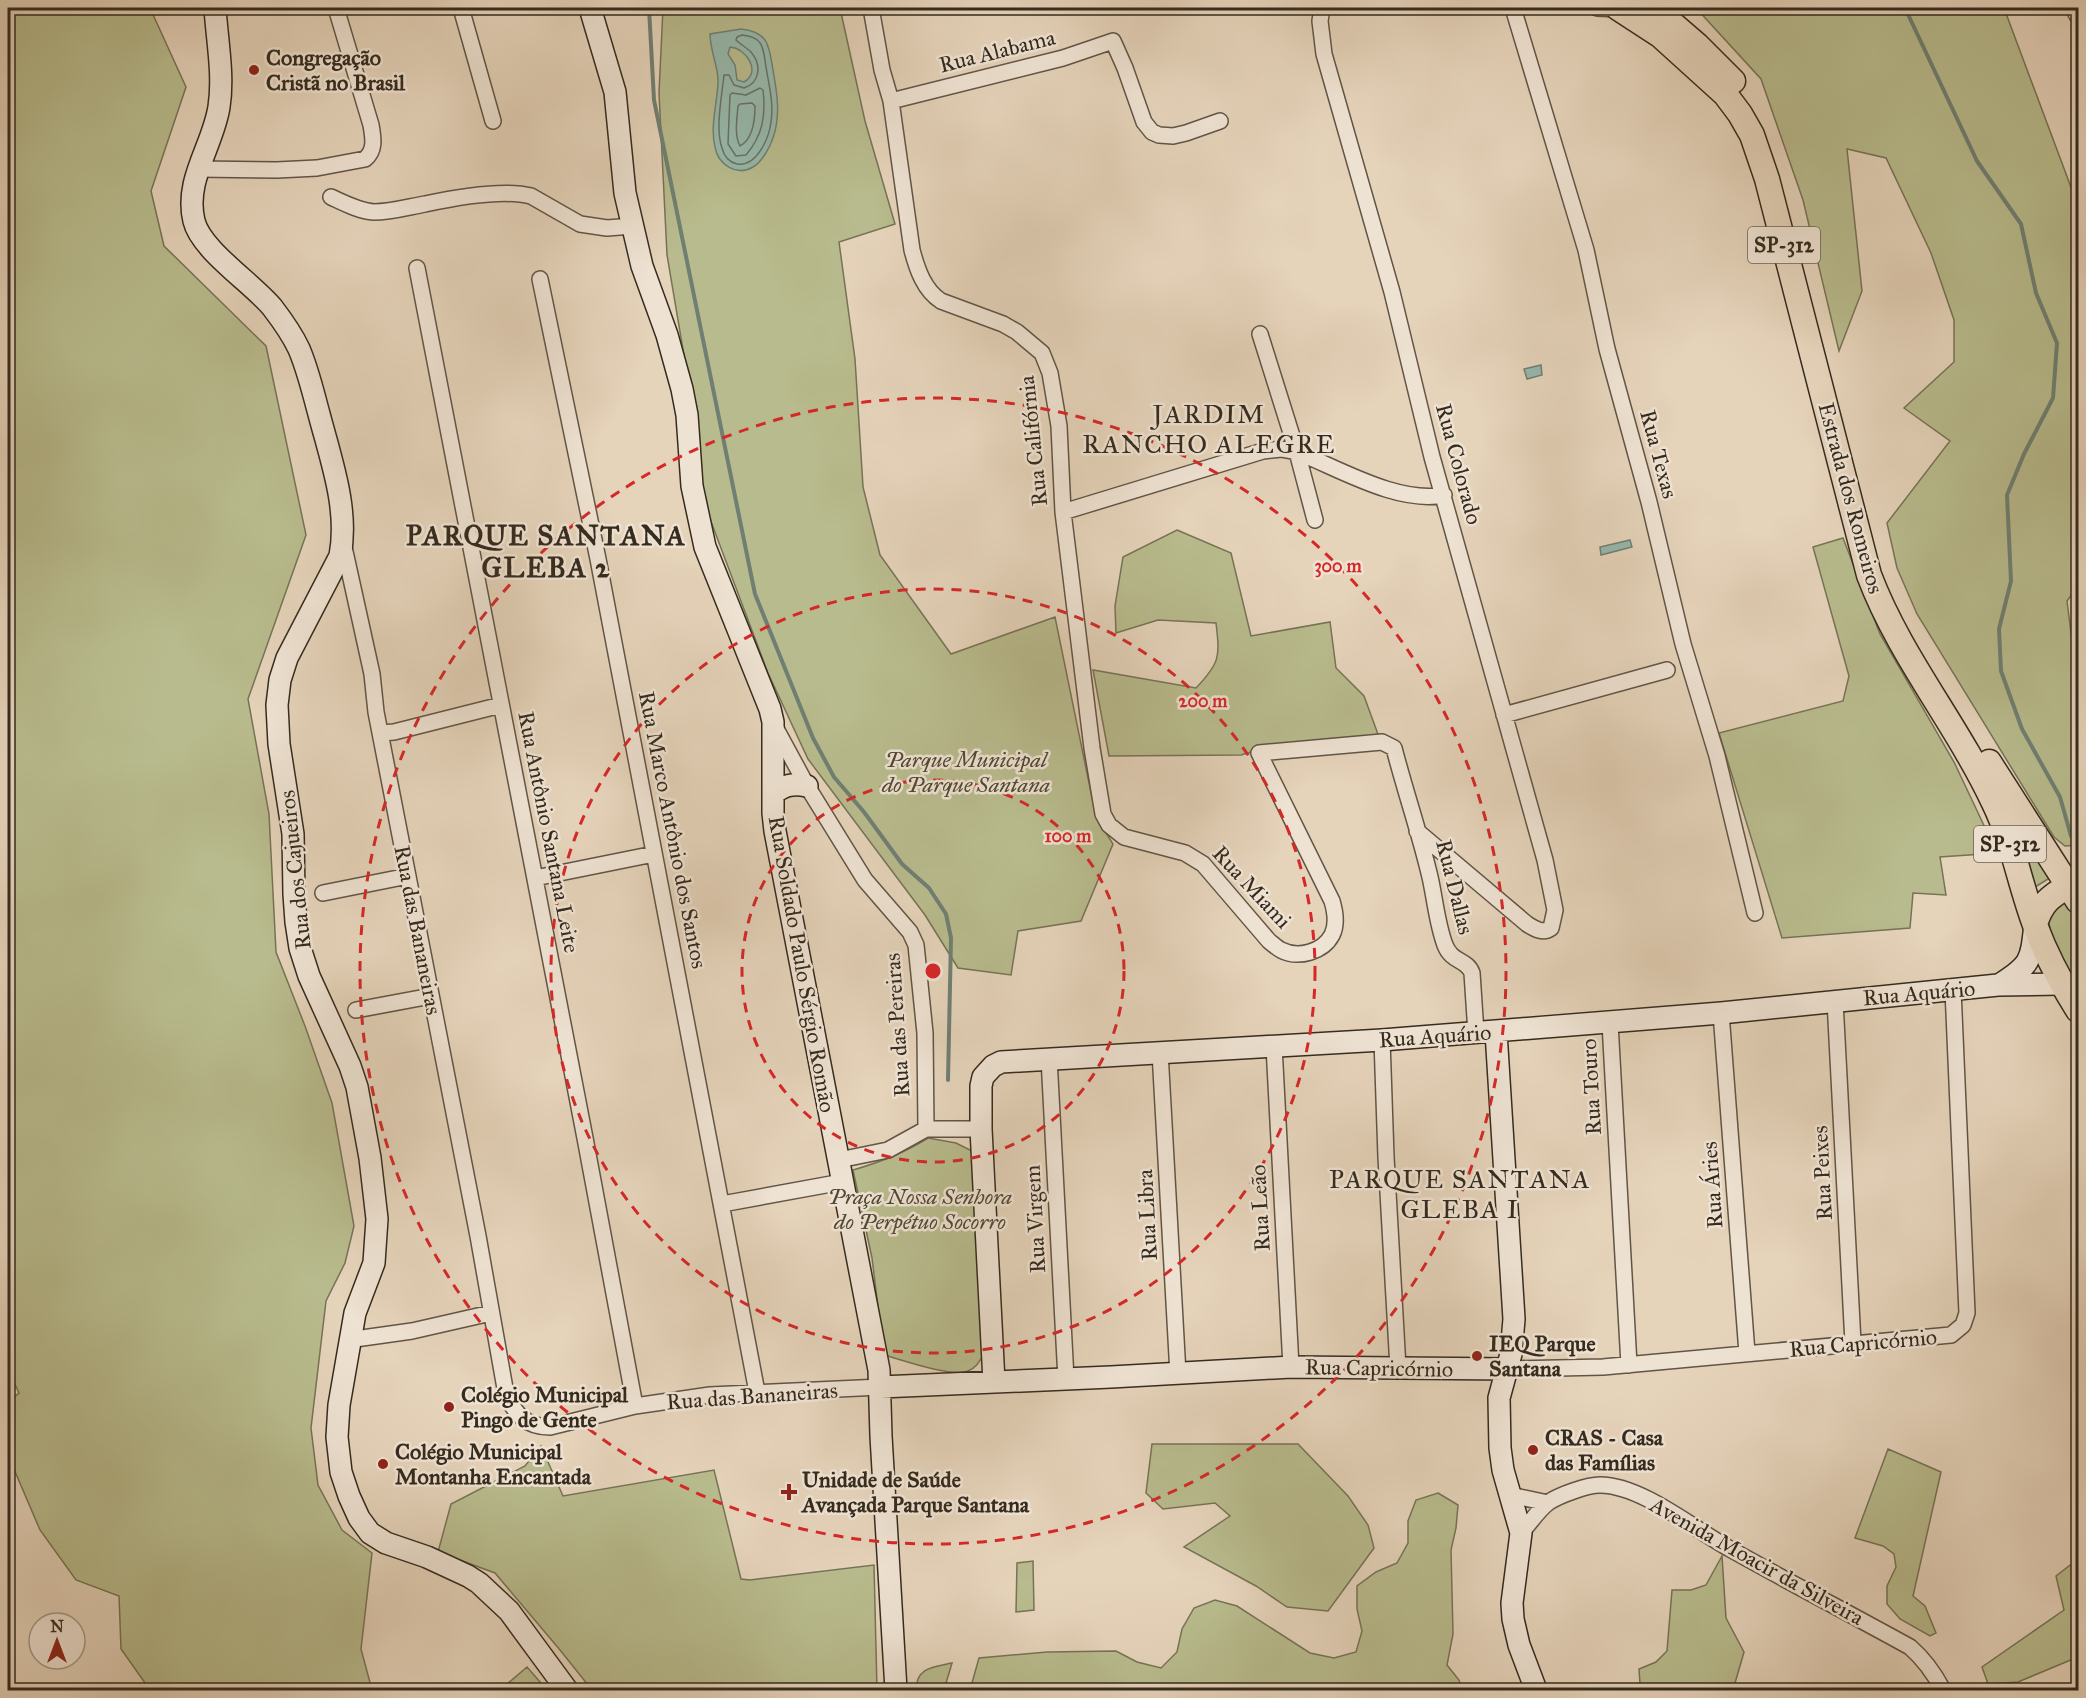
<svg xmlns="http://www.w3.org/2000/svg" width="2086" height="1698" viewBox="0 0 2086 1698" font-family="'IM FELL Great Primer',serif">
<style>
.green{fill:#b8bb8d;stroke:#767356;stroke-width:1.5}
.water{fill:#96b8ac;stroke:#6f8073;stroke-width:1.5;fill-rule:evenodd}
.lines{fill:none;stroke-linecap:round;stroke-linejoin:round}
.shore{stroke:#667265;stroke-width:1.5}
.stream{stroke:#6f8073;stroke-width:4}
.street-casing{stroke:#615545;stroke-width:18}
.secondary-casing{stroke:#352b1e;stroke-width:24}
.primary-casing{stroke:#352b1e;stroke-width:27}
.street{stroke:#eee2d2;stroke-width:15}
.secondary{stroke:#eee2d2;stroke-width:21}
.primary{stroke:#e5d3ba;stroke-width:24}
.ring{fill:none;stroke:#d62828;stroke-width:3;stroke-dasharray:10 8}
.poi-dot{fill:#8f2418;stroke:#eee2d2;stroke-width:2}
.labels{text-anchor:middle;dominant-baseline:central;stroke-width:5;stroke-linejoin:round;paint-order:stroke}
.shield{fill:#eee2d2;stroke:#6c6254;stroke-width:1.5}
.shield-label{font-size:21px;font-weight:bold;fill:#352b1e}
.street-label{font-size:22px;fill:#352b1e;stroke:#eee2d2}
.poi-label{font-size:22px;font-weight:bold;fill:#352b1e;stroke:#eee2d2;text-anchor:start}
.park-label{font-size:22px;font-style:italic;fill:#4f4834;stroke:#eee2d2}
.quarter-label{font-size:26px;letter-spacing:1.5px;fill:#352b1e;stroke:#eee2d2}
.district-label{font-size:28px;font-weight:bold;letter-spacing:1.5px;fill:#352b1e;stroke:#eee2d2}
.centre{fill:#d62828;stroke:#eee2d2;stroke-width:3}
.ring-label{font-size:18px;text-anchor:middle;font-weight:bold;fill:#d62828;stroke:#eee2d2;stroke-width:5;stroke-linejoin:round;paint-order:stroke}
</style>
<rect width="100%" height="100%" fill="#e5d3ba"/>
<filter id="stains"><feTurbulence type="fractalNoise" baseFrequency=".00333" numOctaves="4"/><feColorMatrix values="0 0 0 0 .2 0 0 0 0 .09 0 0 0 0 .02 0 0 0 .5 -.17"/></filter>
<radialGradient id="worn" r=".72"><stop offset=".6" stop-color="#630" stop-opacity="0"/><stop offset="1" stop-color="#630" stop-opacity=".3"/></radialGradient>
<path class="green" d="M8 8H150L186 87 151 191 164 246 266 346 306 535 248 699 269 814 276 952 305 1026 332 1103 354 1226 345 1263 326 1301 311 1428 318 1485 342 1530 372 1553 361 1649 372 1690H150L121 1649 119 1596 76 1580 40 1530 8 1455V1403L19 1393 8 1369Z
M663 8H840L865 121 895 224 839 242 855 359 863 487 880 555 951 654 1055 617 1096 817 1113 844 1081 921 1018 931 1011 975 958 968 925 915 808 759 768 673 698 487 688 379 667 255 659 93Z
M1696 8H2004L2078 206V586L2067 601 2078 689V845L2065 846 2054 837 1917 614 1897 568 1887 523 1950 441 1904 408 1954 362V320L1931 253 1886 158 1847 149 1862 291 1839 351 1803 200 1761 79Z
M1177 530 1231 553 1251 636 1330 622 1336 668 1364 696 1379 737 1272 746 1241 755 1109 756 1093 670 1196 688C1220 663 1220 657 1216 623L1158 620 1116 633 1115 606 1123 557Z
M1843 538 1880 634 1954 762 1997 853 1940 857 1946 895 1913 893 1910 928 1782 938 1719 733 1843 701 1849 676 1813 547Z
M2011 812 2055 879H2048L2035 887Z
M2065 903 2078 922V975L2072 974C2059 959 2052 939 2048 919L2058 904Z
M928 1138 956 1143 974 1152 984 1354C979 1362 976 1368 968 1371 953 1378 902 1360 884 1355L872 1258 853 1170C881 1162 904 1153 928 1138Z
M1152 1444H1298L1348 1496 1368 1525 1374 1548 1328 1611 1287 1607 1256 1586 1184 1547 1230 1516 1215 1503 1163 1509 1146 1493Z
M541 1446 563 1496 714 1470 741 1579 750 1580 874 1565 877 1690H592L560 1650 495 1573 438 1552 451 1504 525 1466Z
M1888 1449 1941 1472 1913 1596 1925 1606 1936 1633 1930 1636 1900 1619 1887 1604V1586L1896 1567 1894 1554 1883 1546 1855 1538Z
M1438 1493 1458 1505 1456 1528 1451 1550 1453 1634 1447 1665 1459 1680 1462 1690H970L979 1658 1047 1652 1116 1651 1137 1662 1161 1668 1177 1652 1182 1629 1194 1608 1215 1600 1237 1606 1310 1653 1334 1658 1356 1652 1362 1631 1357 1609V1586L1376 1572 1397 1563 1408 1543V1521L1416 1500Z
M1722 1556 1726 1618 1744 1652 1733 1690H1650L1640 1684 1639 1669 1656 1662 1667 1651 1672 1590H1691L1706 1585Z
M2078 1559V1657L2018 1682 1988 1684 1982 1667 2064 1610 2056 1576Z
M1033 1561 1034 1610 1016 1612 1017 1563Z
M952 1663 944 1690H916C916 1667 934 1667 952 1663Z
M527 1667 547 1690H500Z"/>
<path class="water" d="M741 29C769 32 769 46 773 70 777 93 781 115 773 138 770 147 762 162 753 167 736 177 718 164 715 147 710 126 717 104 718 83 719 67 710 52 710 34ZM730 47C746 48 762 72 744 82L737 80 735 65 728 54Z
M1541 365 1542 375 1527 379 1524 369Z
M1630 540 1632 547 1601 555 1600 547Z"/>
<g class="lines">
<path class="shore" d="M742 35C764 37 763 48 766 67 769 86 774 103 771 122 769 138 757 167 737 164 728 162 724 156 722 148 715 129 722 95 724 75H729L734 85 744 88C760 83 762 65 751 52 747 48 740 44 736 40L737 37Z
M760 88 763 90C766 115 763 135 746 155L736 156 728 144 730 95 732 93 746 95Z
M752 103 755 106C755 120 753 139 740 146 734 135 737 119 738 106L740 104Z"/>
<path class="stream" d="M649 8 654 100 755 594 813 738 834 777 864 812 902 864 929 888 946 914 951 938 948 1080
M1905 8 1977 161 2021 224 2036 293 2057 343 2053 398 2024 454 2007 495 2011 581 1999 629 2001 671 2022 729 2060 797 2071 836"/>
<defs>
<path id="street" d="M461 8 493 121
M871 8 882 70 891 101 912 250C917 269 924 290 941 301L1003 324 1017 332 1042 353 1050 373 1059 426 1063 512 1092 748 1103 814 1109 825 1124 837 1185 853 1203 864 1269 941C1273 944 1277 948 1281 950 1298 959 1323 952 1332 935 1337 925 1335 911 1332 901L1259 753 1382 742 1394 748C1405 791 1420 834 1430 877 1435 899 1437 924 1445 945 1452 963 1467 959 1472 973L1476 1033
M1322 8 1320 21 1324 54 1392 292 1432 457 1545 860 1555 910 1551 928C1543 934 1535 929 1527 924L1417 831
M1513 8 1586 250 1607 349 1649 502 1683 644 1717 756 1755 913
M1597 8 1621 9
M2073 8 2078 17
M891 101 1063 58 1113 41 1125 68 1144 122 1152 132 1159 135 1173 136 1186 133 1220 121
M197 169 277 170 317 168 365 159C376 150 373 137 371 125L336 8
M331 197C344 203 359 211 374 212 391 212 408 207 425 204 453 198 503 189 531 196L580 224 607 228 633 226
M417 268 585 1138 635 1406
M540 279 598 559 757 1392
M1260 334 1297 452 1315 520
M1063 512 1263 451 1281 449 1297 452C1340 469 1398 504 1444 495
M344 547 372 674 376 712 478 1236 506 1394C515 1414 526 1427 550 1427L635 1406 710 1395 881 1387
M1504 715 1667 670
M774 725 807 786 865 880 910 932 916 945 925 1033 926 1129
M381 733 394 732 501 705
M535 878 654 854
M323 893 408 876
M1835 1001 1853 1343
M356 1010 431 996
M1721 1013 1747 1353
M1610 1023 1629 1365
M1382 1040 1386 1157 1398 1368
M1274 1046 1291 1367
M1160 1052 1178 1374
M1049 1058 1066 1379
M839 1160 888 1150 926 1129H981
M722 1204 842 1182
M348 1340 412 1331 491 1313
M1508 1369 1603 1367 1951 1335 1963 1325 1967 1313 1953 990
M1510 1495 1548 1503
M1521 1533C1530 1523 1539 1509 1549 1502 1560 1495 1587 1485 1600 1485 1641 1485 1694 1529 1730 1549 1789 1582 1850 1614 1910 1647 1925 1660 1934 1673 1943 1690"/>
<path id="secondary" d="M215 8C217 40 224 75 219 107 213 146 184 180 194 221 201 250 252 283 272 307 282 320 292 334 299 349 308 370 313 392 319 414 331 460 349 509 340 556L287 658 280 680 277 705 279 744 293 834 294 894 296 922 300 948 309 976 350 1066 357 1087 370 1158 377 1219 374 1263 355 1313 339 1405 337 1437 341 1472 349 1496 359 1518 370 1533 386 1543 427 1557 468 1576 479 1583 509 1611 567 1690
M590 8 615 92 625 193 642 266 667 335 682 389 687 415 692 486 705 547 770 709 773 722V813L775 831 879 1370 881 1436 896 1690
M773 794C784 785 793 783 807 786
M1999 985C2031 965 2031 961 2035 924
M1496 1032 1514 1319 1511 1354 1499 1398 1500 1448 1503 1470 1521 1533 1512 1603 1513 1619 1519 1645 1536 1690
M994 1382 981 1129V1086L983 1077 993 1066 1001 1062 1382 1040 1721 1013 1998 985 2061 984
M881 1387 1111 1377 1291 1367 1508 1369"/>
<path id="primary" d="M1618 8 1661 36 1725 94 1740 114 1752 135 1767 179 1869 575C1900 657 1957 724 1994 803 2013 842 2020 885 2035 925 2046 955 2061 983 2078 1010
M1654 8 1697 45 1733 81
M1989 762 2078 901
M2035 924C2042 902 2050 897 2069 885"/>
</defs>
<use href="#street" class="street-casing"/>
<use href="#secondary" class="secondary-casing"/>
<use href="#primary" class="primary-casing"/>
<use href="#street" class="street"/>
<use href="#secondary" class="secondary"/>
<use href="#primary" class="primary"/>
</g>
<g class="ring">
<circle cx="933" cy="971" r="191"/>
<circle cx="933" cy="971" r="382"/>
<circle cx="933" cy="971" r="573"/>
</g>
<g class="poi-dot">
<circle cx="254" cy="70" r="6"/>
<circle cx="1477" cy="1356" r="6"/>
<circle cx="449" cy="1407" r="6"/>
<circle cx="1533" cy="1450" r="6"/>
<circle cx="383" cy="1464" r="6"/>
<path d="M786 1483h6v6h6v6h-6v6h-6v-6h-6v-6h6z"/>
</g>
<g class="labels">
<g class="shield">
<rect x="1748" y="227" width="72" height="36" rx="4.5"/>
<rect x="1974" y="826" width="72" height="36" rx="4.5"/>
</g>
<g class="shield-label">
<text x="1784" y="245">SP-312</text>
<text x="2010" y="844">SP-312</text>
</g>
<g class="street-label">
<text transform="translate(997 51) rotate(-14)">Rua Alabama</text>
<text transform="translate(1033 441) rotate(-96)">Rua Califórnia</text>
<text transform="translate(1659 454) rotate(75)">Rua Texas</text>
<text transform="translate(1459 464) rotate(75)">Rua Colorado</text>
<text transform="translate(1851 498) rotate(75)">Estrada dos Romeiros</text>
<text transform="translate(673 830) rotate(79)">Rua Marco Antônio dos Santos</text>
<text transform="translate(549 832) rotate(79)">Rua Antônio Santana Leite</text>
<text transform="translate(295 870) rotate(-96)">Rua dos Cajueiros</text>
<text transform="translate(1252 887) rotate(47)">Rua Miami</text>
<text transform="translate(1455 887) rotate(76)">Rua Dallas</text>
<text transform="translate(418 930) rotate(79)">Rua das Bananeiras</text>
<text transform="translate(802 964) rotate(80)">Rua Soldado Paulo Sérgio Romão</text>
<text transform="translate(1919 993) rotate(-5)">Rua Aquário</text>
<text transform="translate(897 1025) rotate(-94)">Rua das Pereiras</text>
<text transform="translate(1435 1036) rotate(-4)">Rua Aquário</text>
<text transform="translate(1591 1087) rotate(-93)">Rua Touro</text>
<text transform="translate(1822 1173) rotate(-93)">Rua Peixes</text>
<text transform="translate(1712 1185) rotate(-94)">Rua Áries</text>
<text transform="translate(1260 1208) rotate(-93)">Rua Leão</text>
<text transform="translate(1147 1215) rotate(-93)">Rua Libra</text>
<text transform="translate(1035 1219) rotate(-93)">Rua Virgem</text>
<text transform="translate(1863 1343) rotate(-5)">Rua Capricórnio</text>
<text transform="translate(1379 1368) rotate(1)">Rua Capricórnio</text>
<text transform="translate(752 1396) rotate(-4)">Rua das Bananeiras</text>
<text transform="translate(1757 1561) rotate(29)">Avenida Moacir da Silveira</text>
</g>
<g class="poi-label">
<text x="266" y="57">Congregação<tspan x="266" dy="25">Cristã no Brasil</tspan></text>
<text x="1489" y="1343">IEQ Parque<tspan x="1489" dy="25">Santana</tspan></text>
<text x="461" y="1394">Colégio Municipal<tspan x="461" dy="25">Pingo de Gente</tspan></text>
<text x="1545" y="1437">CRAS - Casa<tspan x="1545" dy="25">das Famílias</tspan></text>
<text x="395" y="1451">Colégio Municipal<tspan x="395" dy="25">Montanha Encantada</tspan></text>
<text x="802" y="1479">Unidade de Saúde<tspan x="802" dy="25">Avançada Parque Santana</tspan></text>
</g>
<g class="park-label">
<text x="966" y="759">Parque Municipal<tspan x="966" dy="25">do Parque Santana</tspan></text>
<text x="920" y="1196">Praça Nossa Senhora<tspan x="920" dy="25">do Perpétuo Socorro</tspan></text>
</g>
<g class="quarter-label">
<text x="1209" y="414">JARDIM<tspan x="1209" dy="30">RANCHO ALEGRE</tspan></text>
<text x="1460" y="1179">PARQUE SANTANA<tspan x="1460" dy="30">GLEBA I</tspan></text>
</g>
<g class="district-label">
<text x="546" y="535">PARQUE SANTANA<tspan x="546" dy="32">GLEBA 2</tspan></text>
</g>
</g>
<circle cx="933" cy="971" r="9" class="centre"/>
<g class="ring-label">
<text x="1338" y="572">300 m</text>
<text x="1203" y="707">200 m</text>
<text x="1068" y="842">100 m</text>
</g>
<rect width="2086" height="1698" fill="none" stroke="#e5d3ba" stroke-width="30"/>
<rect x="9" y="9" width="2068" height="1680" fill="none" stroke="#352b1e" stroke-width="3"/>
<rect x="15" y="15" width="2056" height="1668" fill="none" stroke="#352b1e" stroke-width="1.5"/>
<g transform="translate(57 1641)"><circle r="28" fill="#eee2d2" stroke="#a4998a" stroke-width="1.5"/>
<path d="M0-4.5L10 22L0 15L-10 22Z" fill="#8f2418"/>
<text y="-9" font-size="16" font-weight="bold" text-anchor="middle" fill="#352b1e">N</text>
</g>
<rect width="100%" height="100%" filter="url(#stains)"/>
<rect width="100%" height="100%" fill="url(#worn)"/>
</svg>
